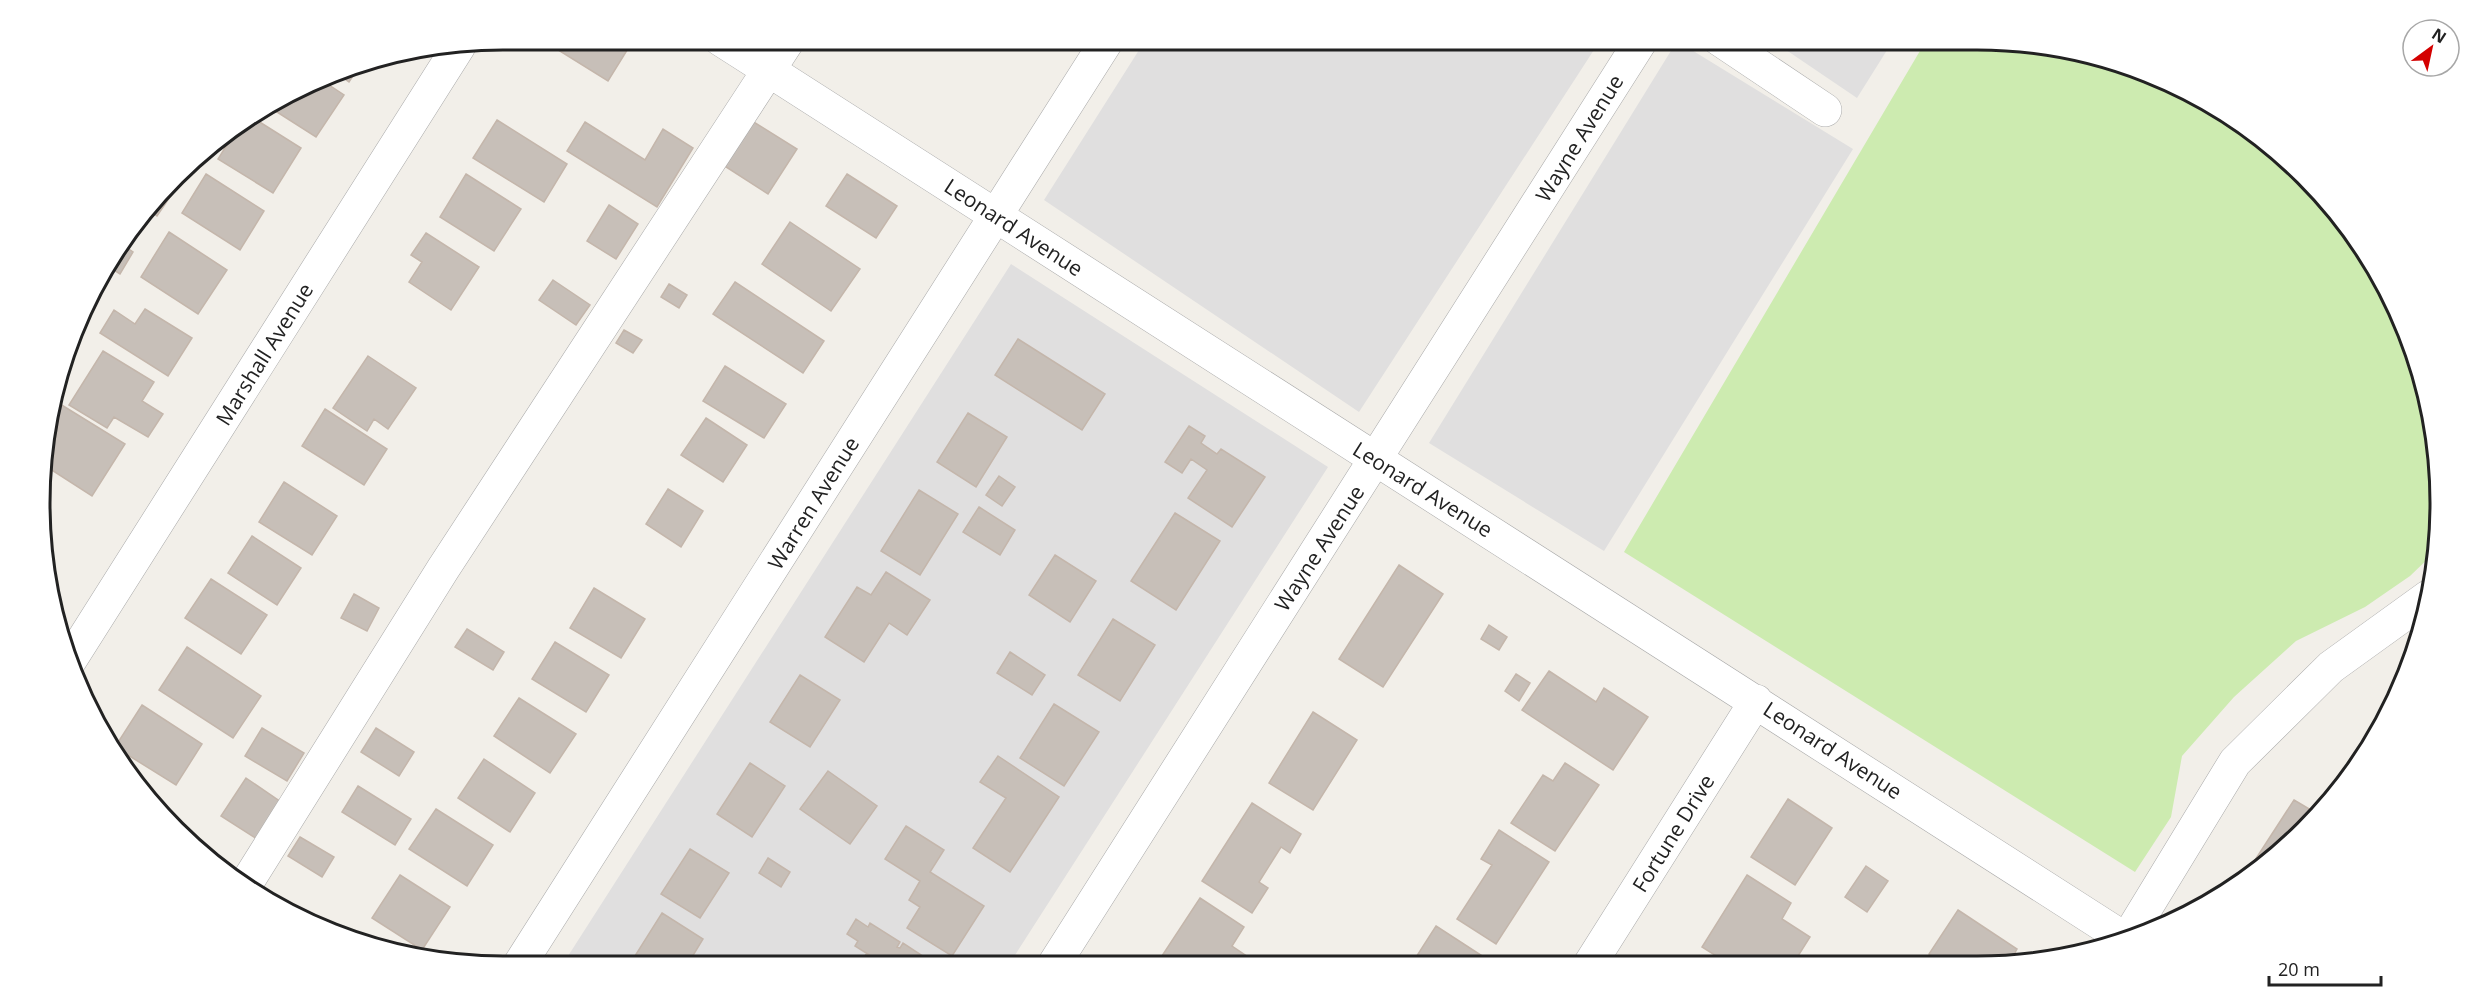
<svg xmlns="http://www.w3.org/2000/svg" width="2479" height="1006" viewBox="0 0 2479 1006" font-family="'Open Sans',sans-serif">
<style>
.residential{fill:#e0dfdf}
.grass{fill:#cdebb0}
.building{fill:#c7bfb8;stroke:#c4b6ab;stroke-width:1.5}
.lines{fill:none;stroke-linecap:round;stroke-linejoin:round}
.minor-casing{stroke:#a9a9a9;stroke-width:34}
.minor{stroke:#fff;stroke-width:33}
.labels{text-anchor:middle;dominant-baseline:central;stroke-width:4.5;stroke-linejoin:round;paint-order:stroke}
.street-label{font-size:21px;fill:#222;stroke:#fff}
.rim{fill:none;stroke:#222;stroke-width:3}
</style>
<rect width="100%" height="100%" fill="#f2efe9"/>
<path class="residential" d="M1146 39H1601L1359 412 1044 200Z
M1770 39H1894L1857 98Z
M1677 41 1853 149 1604 551 1429 443Z
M1011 264 1328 467 1008 966 561 967Z"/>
<path class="grass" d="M1927 39H1976L2125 64 2208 101 2282 154 2344 220 2392 297 2424 383 2439 472 2436 551 2410 576 2365 607 2296 641 2234 697 2182 756 2171 817 2135 872 1624 552Z"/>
<path class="building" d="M550 39H634L608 81 547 43Z
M362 62 349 82 335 72 354 64Z
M320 79 344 95 316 137 266 105Z
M250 116 301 148 273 193 218 159 240 124Z
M497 120 567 164 544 202 473 158Z
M752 121 797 149 768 194 723 165Z
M585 122 645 160 663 129 693 148 657 207 567 151Z
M206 174 264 211 240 250 182 213Z
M466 174 521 209 494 251 440 217Z
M847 174 897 206 876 238 826 206Z
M169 188 174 191 157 216 150 211Z
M609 205 638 224 616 259 587 241Z
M790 222 860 269 831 311 762 264Z
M169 232 227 270 198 314 141 277Z
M426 233 479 267 451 310 409 282 422 262 411 255Z
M123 245 133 252 120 274 106 265Z
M553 280 590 305 576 325 539 300Z
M735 282 824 341 803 373 713 314Z
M669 284 687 295 679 308 661 297Z
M145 309 192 338 168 376 100 333 114 310 135 324Z
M624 330 642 340 633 353 616 343Z
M1018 339 1105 394 1082 430 995 375Z
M103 351 154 382 142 401 163 414 148 437 114 417 107 428 69 405Z
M368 356 416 388 388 429 374 419 367 431 333 408Z
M725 366 786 404 764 438 703 401Z
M60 404 125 444 92 496 44 465 43 442 47 423Z
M325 409 387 449 364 485 302 446Z
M968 413 1007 437 976 487 937 462Z
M706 418 747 445 723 482 681 455Z
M1189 426 1205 436 1201 443 1217 454 1221 449 1265 477 1232 527 1188 498 1207 470 1191 459 1182 473 1165 462Z
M999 476 1015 487 1002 506 986 495Z
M284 482 337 516 312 555 259 522Z
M668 489 703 511 681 547 646 524Z
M919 490 958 514 920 575 881 551Z
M979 507 1015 530 1000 555 963 532Z
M1175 513 1220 541 1176 610 1131 581Z
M252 536 301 568 277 605 228 573Z
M1055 555 1096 581 1070 622 1029 595Z
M1399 565 1443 594 1383 687 1339 659Z
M886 572 930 600 907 635 889 623 864 662 825 637 857 587 871 595Z
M211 579 267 615 241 654 185 618Z
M594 588 645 619 621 658 570 628Z
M354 594 379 608 367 631 341 618Z
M1113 619 1155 645 1120 701 1078 675Z
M1489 625 1507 637 1499 650 1481 639Z
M467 629 504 652 493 670 455 647Z
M555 642 609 675 586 712 532 679Z
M187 647 261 696 233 738 159 690Z
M1010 652 1045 675 1032 695 997 673Z
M1549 671 1596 702 1604 688 1648 717 1613 770 1522 710Z
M1516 674 1530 683 1519 701 1505 691Z
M800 675 840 700 810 747 770 722Z
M519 698 576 734 550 773 494 736Z
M1054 704 1099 732 1064 786 1020 758Z
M142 705 202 744 176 785 115 747Z
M1313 712 1357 740 1313 810 1269 783Z
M262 728 304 753 287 781 245 756Z
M376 728 414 752 399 776 361 752Z
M998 756 1059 797 1010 872 973 848 1006 798 980 782Z
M484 759 535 793 510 832 458 798Z
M750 763 785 786 752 837 717 814Z
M1565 763 1599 785 1555 851 1511 823 1543 775 1553 781Z
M828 771 877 806 850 844 800 809Z
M246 778 281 802 257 839 221 816Z
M358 786 411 819 395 845 342 812Z
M1788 799 1832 828 1795 885 1751 857Z
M2294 800 2316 813 2282 852 2246 874Z
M1252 803 1301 834 1290 853 1281 847 1259 882 1268 888 1252 913 1202 881Z
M436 809 493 845 467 886 409 849Z
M906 826 944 850 930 872 984 906 952 956 907 928 920 907 909 900 920 881 885 859Z
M1499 830 1549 862 1496 944 1457 919 1492 865 1481 859Z
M300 837 334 857 322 877 288 856Z
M690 849 729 873 700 918 661 894Z
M768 858 790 872 781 887 759 873Z
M1866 866 1888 881 1867 912 1845 897Z
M400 875 450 907 422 950 372 918Z
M1747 875 1791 903 1782 919 1810 937 1793 964H1729L1702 947Z
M1200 898 1244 927 1232 946 1251 959 1247 965H1156Z
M1958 910 2017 949 2009 963H1942L1929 954Z
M662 913 703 939 686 967H628Z
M856 919 868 927 870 923 900 942 897 947 900 948 903 943 938 966H888L891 962 888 960 885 965 855 946 858 941 847 934Z
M1436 926 1493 963V964L1411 965Z
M866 954 884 966H859Z"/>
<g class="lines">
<defs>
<path id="minor" d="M720 39 2125 939
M1719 39 1825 110
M69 662 459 46
M246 884 443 569 789 39
M2127 939 2235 762 2331 667 2428 597
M1590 964 1756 701
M1053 966 1642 39
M518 967 1108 39"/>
</defs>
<use href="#minor" class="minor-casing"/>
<use href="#minor" class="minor"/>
</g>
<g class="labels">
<g class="street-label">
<text transform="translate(1579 138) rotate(-58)">Wayne Avenue</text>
<text transform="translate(1014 227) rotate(33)">Leonard Avenue</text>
<text transform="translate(264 354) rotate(-58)">Marshall Avenue</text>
<text transform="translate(1423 489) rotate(32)">Leonard Avenue</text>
<text transform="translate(813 503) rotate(-58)">Warren Avenue</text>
<text transform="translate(1319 548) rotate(-57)">Wayne Avenue</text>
<text transform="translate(1833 750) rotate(33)">Leonard Avenue</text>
<text transform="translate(1673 833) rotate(-58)">Fortune Drive</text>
</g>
</g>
<path d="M0 0H2479V1006H0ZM503 50H1977A453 453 0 0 1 2430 503V503A453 453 0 0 1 1977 956H503A453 453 0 0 1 50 503V503A453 453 0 0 1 503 50Z" fill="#fff" fill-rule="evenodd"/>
<path class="rim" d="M503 50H1977A453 453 0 0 1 2430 503V503A453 453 0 0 1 1977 956H503A453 453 0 0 1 50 503V503A453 453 0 0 1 503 50Z"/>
<g transform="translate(2431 48) rotate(33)"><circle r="28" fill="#ffffff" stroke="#a7a7a7" stroke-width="1.5"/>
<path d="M0-4.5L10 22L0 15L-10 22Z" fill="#d40000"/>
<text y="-9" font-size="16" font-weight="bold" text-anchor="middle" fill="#222222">N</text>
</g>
<path d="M2269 976v9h112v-9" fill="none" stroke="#222222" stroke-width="3"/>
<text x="2278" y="976" font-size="18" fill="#222222" stroke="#ffffff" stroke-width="4.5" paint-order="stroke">20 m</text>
</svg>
